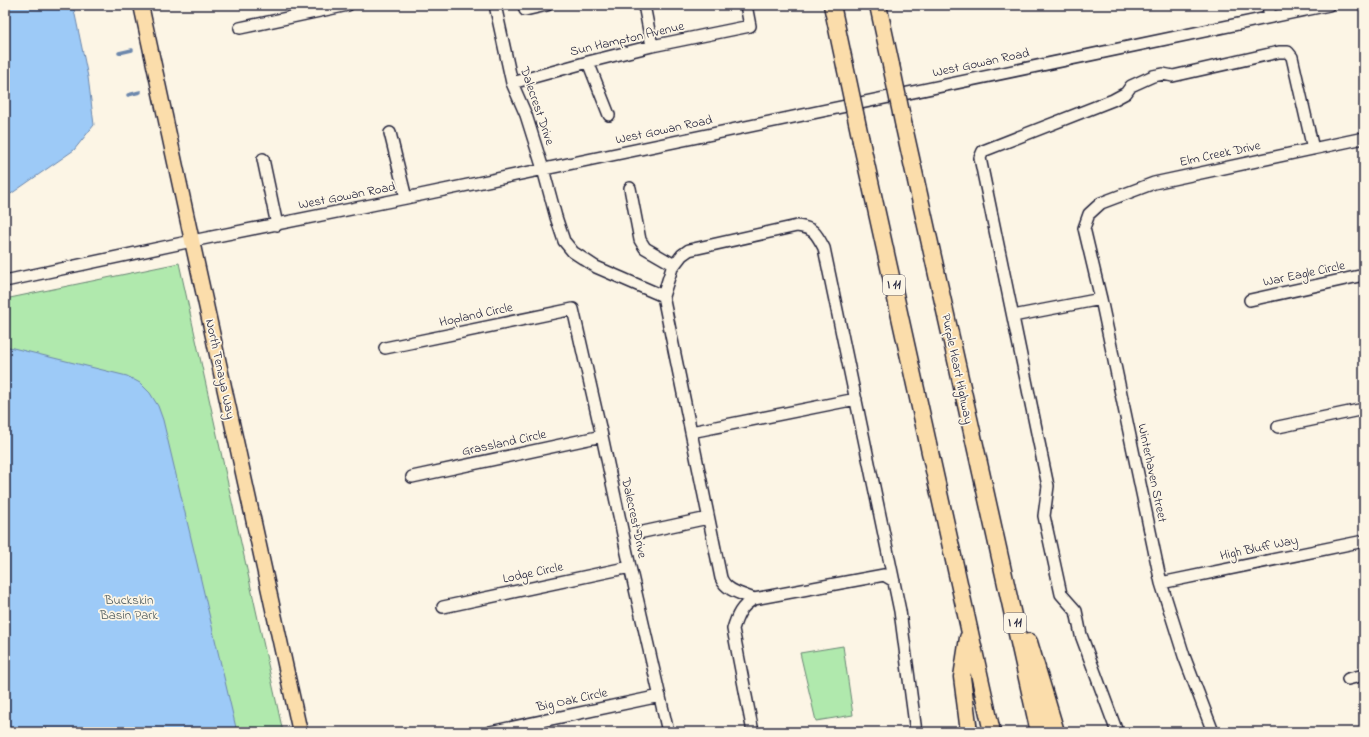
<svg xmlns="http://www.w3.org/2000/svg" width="1369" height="737" viewBox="0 0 1369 737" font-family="'Indie Flower',sans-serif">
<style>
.green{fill:#b0e9ad;stroke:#698674}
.water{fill:#9dcaf7;stroke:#6c87ac}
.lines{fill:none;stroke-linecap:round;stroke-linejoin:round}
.stream{stroke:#6c87ac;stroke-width:3.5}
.minor-casing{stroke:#22223b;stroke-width:14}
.major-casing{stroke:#22223b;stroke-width:17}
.highway-casing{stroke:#22223b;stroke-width:19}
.minor{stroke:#fcf5e5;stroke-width:11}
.major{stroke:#fbddab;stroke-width:14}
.highway{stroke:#fbddab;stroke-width:16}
.highway-bridge-casing{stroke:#22223b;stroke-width:19;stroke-linecap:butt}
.highway-bridge{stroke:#fbddab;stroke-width:16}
.labels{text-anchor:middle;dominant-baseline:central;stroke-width:3.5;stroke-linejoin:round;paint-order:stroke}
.shield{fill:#fcf5e5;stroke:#63616e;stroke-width:1}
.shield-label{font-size:12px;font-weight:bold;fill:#22223b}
.street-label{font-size:13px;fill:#22223b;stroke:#fcf5e5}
.park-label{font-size:13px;fill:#465458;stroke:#fcf5e5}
</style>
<rect width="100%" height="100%" fill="#fcf5e5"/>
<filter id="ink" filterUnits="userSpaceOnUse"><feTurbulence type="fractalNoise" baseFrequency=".025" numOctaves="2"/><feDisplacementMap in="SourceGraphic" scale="8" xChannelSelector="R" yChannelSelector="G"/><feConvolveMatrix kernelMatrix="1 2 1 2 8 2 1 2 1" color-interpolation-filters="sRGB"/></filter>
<g filter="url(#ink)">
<path class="green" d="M179 263 283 732H5V299Z
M843 646 853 715 816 721 800 653Z"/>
<path class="water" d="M5 5H73L88 77 94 125 74 150 5 198Z
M5 346 127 376 140 383 150 393 158 406 163 420 237 732H5Z"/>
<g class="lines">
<path class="stream" d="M119 53 132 50
M128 95 140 92"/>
<defs>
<path id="minor" d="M495 5 512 83 526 115 543 169 556 217 564 241 573 252 596 267 663 296
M644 5 652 46
M1268 5 1270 17
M525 10 547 5
M240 28 348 5
M588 62 609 115
M512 83 588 62 652 46 750 26 746 5
M390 133 406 198
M263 159 277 225
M630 188 640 240 645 248 671 263 672 268 663 296 721 578C726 591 742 594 754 599
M672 268 682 255 689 250 797 226C814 228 816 233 824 248L900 611 916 732
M5 281 192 241 406 198 1329 5
M1250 300 1364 275
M1013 316 1101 299
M385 348 573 309 602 436 630 567 668 732
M1278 427 1364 409
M691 432 856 399
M412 477 602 436
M643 532 708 518
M1161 583 1364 541
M443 607 630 567
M1348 679 1364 675
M490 732 660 696
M753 732 733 629C737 616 741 606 754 599L884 575 894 581
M1117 732 1081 635 1076 611 1061 594 1044 516 1048 486 980 158 983 151 1113 100 1126 93 1131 86 1153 76 1163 74 1173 76 1279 52H1288L1292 57 1313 149
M1213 732 1184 656 1161 583 1101 299 1084 228 1089 214 1101 203 1154 183 1364 138"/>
<path id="major" d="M141 5 192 241 300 732"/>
<path id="highway" d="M832 5 845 66
M878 5 891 65
M904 127 1039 732
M861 141 992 732
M968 638 962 677 969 732
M1029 642 1056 732"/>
</defs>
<use href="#minor" class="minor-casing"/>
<use href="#major" class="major-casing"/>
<use href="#highway" class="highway-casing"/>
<use href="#minor" class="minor"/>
<use href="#major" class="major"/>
<use href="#highway" class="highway"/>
<defs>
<path id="highway-bridge" d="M891 65 904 127
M845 66 861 141"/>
</defs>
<use href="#highway-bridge" class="highway-bridge-casing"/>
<use href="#highway-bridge" class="highway-bridge"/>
</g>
</g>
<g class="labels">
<g class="shield">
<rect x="883" y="275" width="22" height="20" rx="3"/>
<rect x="1004" y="613" width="22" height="20" rx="3"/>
</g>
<g class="shield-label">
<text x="894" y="285">I 11</text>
<text x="1015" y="623">I 11</text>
</g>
<g class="street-label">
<text transform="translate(627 39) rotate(-13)">Sun Hampton Avenue</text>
<text transform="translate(981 63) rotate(-12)">West Gowan Road</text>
<text transform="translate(537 106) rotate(71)">Dalecrest Drive</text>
<text transform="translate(664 130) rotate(-12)">West Gowan Road</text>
<text transform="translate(1220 154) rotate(-12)">Elm Creek Drive</text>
<text transform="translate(347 196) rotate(-11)">West Gowan Road</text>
<text transform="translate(1304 274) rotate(-12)">War Eagle Circle</text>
<text transform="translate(476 315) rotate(-12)">Hopland Circle</text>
<text transform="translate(220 369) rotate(78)">North Tenaya Way</text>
<text transform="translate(957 369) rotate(78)">Purple Heart Highway</text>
<text transform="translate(504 443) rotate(-12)">Grassland Circle</text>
<text transform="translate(1152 473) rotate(78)">Winterhaven Street</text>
<text transform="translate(634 518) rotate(78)">Dalecrest Drive</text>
<text transform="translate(1259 548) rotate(-12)">High Bluff Way</text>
<text transform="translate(533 573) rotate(-12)">Lodge Circle</text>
<text transform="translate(572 700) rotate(-12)">Big Oak Circle</text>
</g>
<g class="park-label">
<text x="129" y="600">Buckskin<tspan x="129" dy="15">Basin Park</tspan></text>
</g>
</g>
<rect width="1369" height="737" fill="none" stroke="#fcf5e5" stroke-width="20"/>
<rect x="10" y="10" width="1349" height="717" fill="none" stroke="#22223b" stroke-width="1.5" filter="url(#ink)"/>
</svg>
